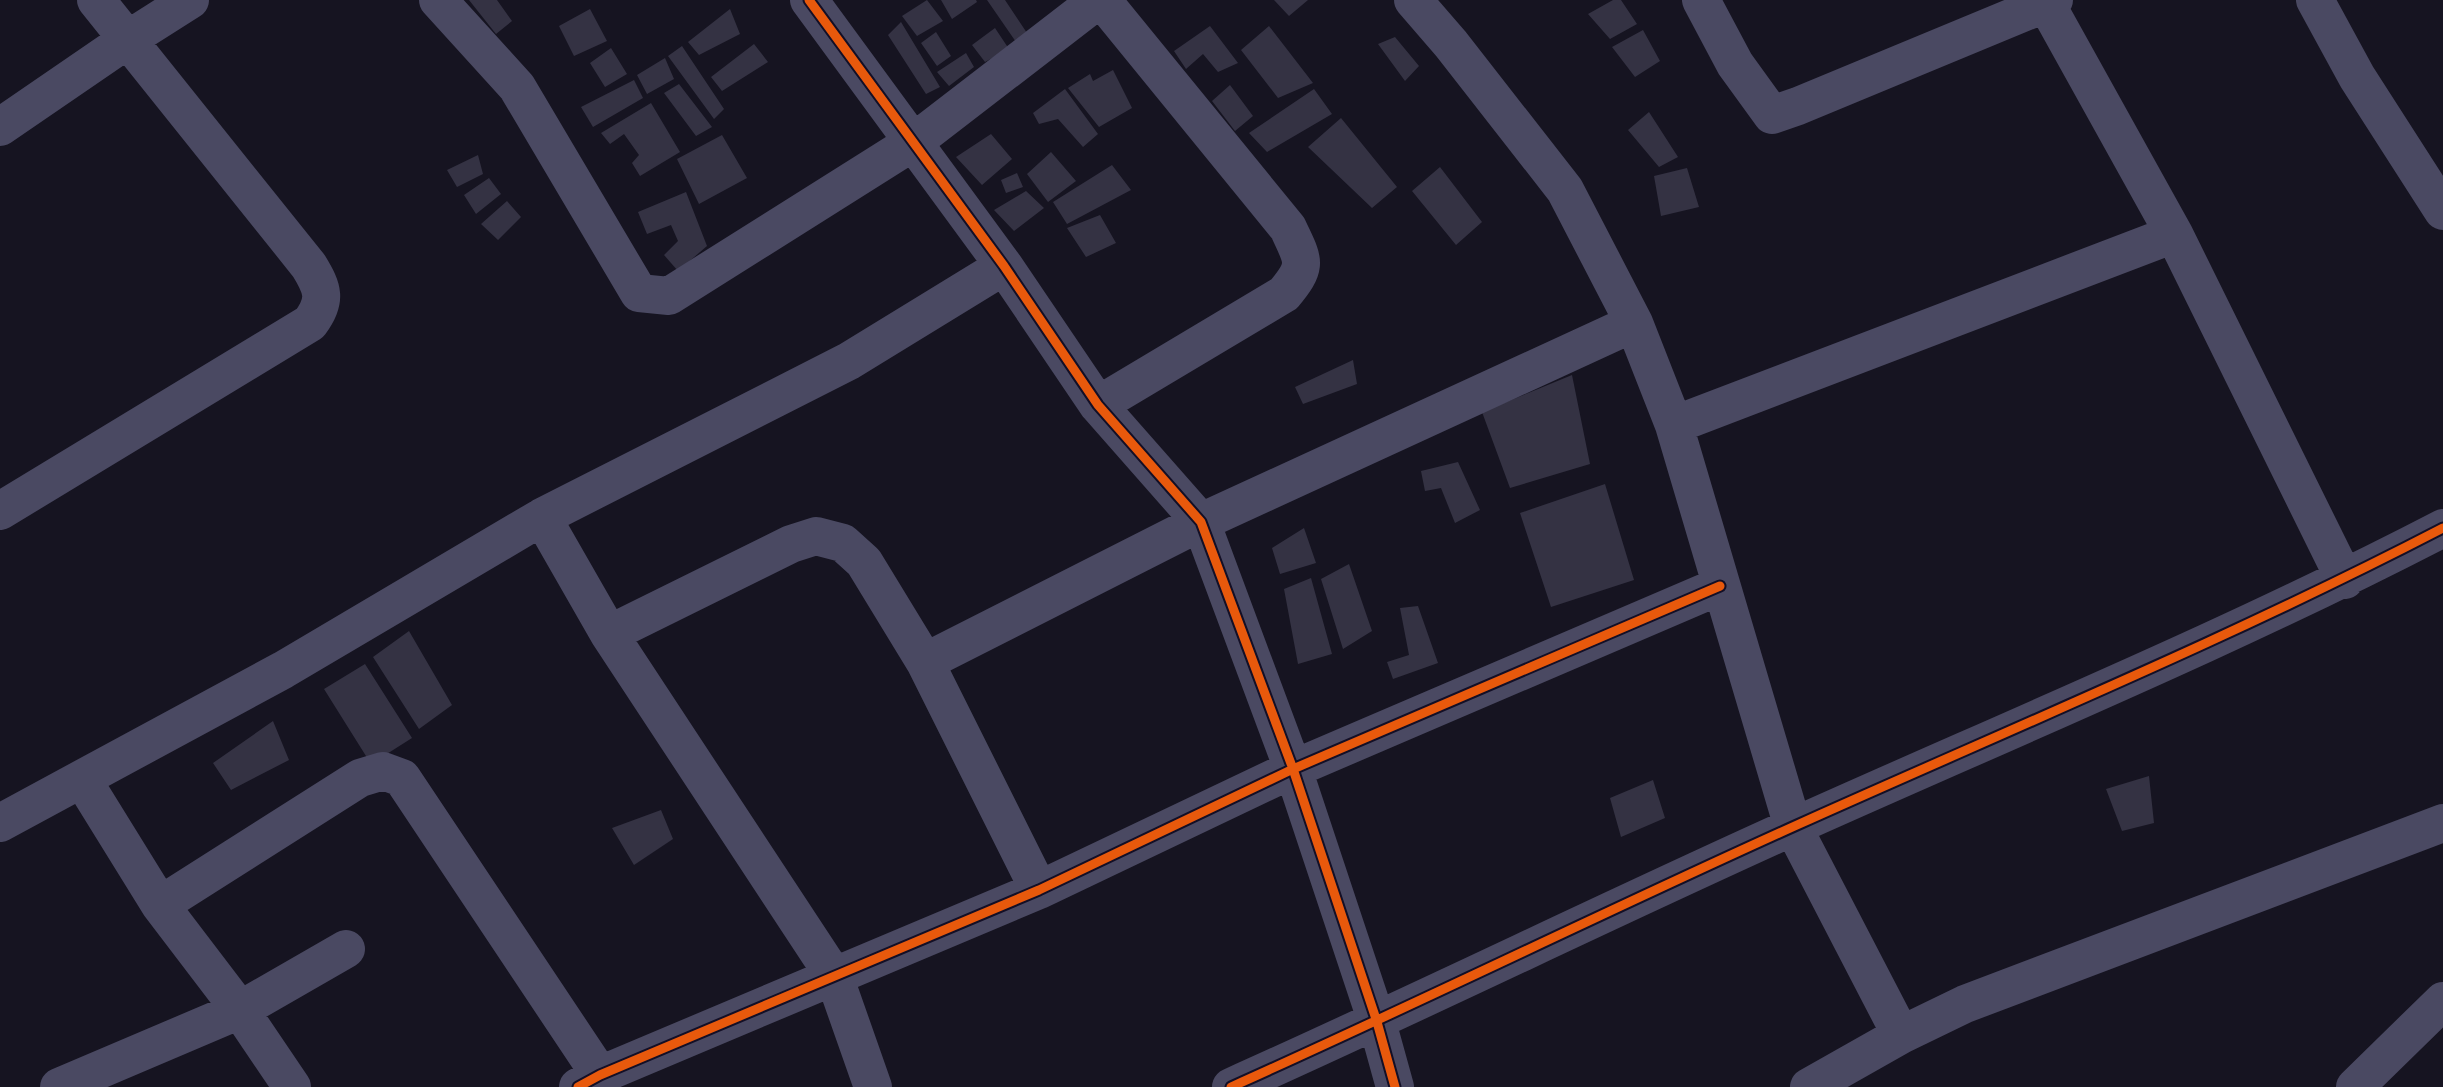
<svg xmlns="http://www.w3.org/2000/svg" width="2443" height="1087" viewBox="0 0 2443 1087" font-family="'Nunito Sans',sans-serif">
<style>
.building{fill:#343243}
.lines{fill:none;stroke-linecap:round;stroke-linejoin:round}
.street{stroke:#4a4962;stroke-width:38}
.cycleway-casing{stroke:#130f26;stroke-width:13}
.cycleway{stroke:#e8590c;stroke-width:9}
</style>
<rect width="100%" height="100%" fill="#161421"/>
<path class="building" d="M469 0H497L512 21 496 34Z
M927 0 943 21 917 36 902 16Z
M941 0H976L977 2 952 19Z
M987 0H1005L1027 33 1016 42Z
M1274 0H1308L1289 16Z
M1613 0H1621L1637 24 1610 39 1588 14Z
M590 9 607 41 574 56 559 26Z
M730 9 740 34 699 55 688 42Z
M901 22 940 87 926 94 888 35Z
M1210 26 1238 63 1218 72 1203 54 1186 69 1174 51Z
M1269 26 1313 83 1278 98 1241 50Z
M995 28 1009 49 985 62 972 45Z
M1643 30 1660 61 1635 77 1612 47Z
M936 32 951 56 937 66 921 43Z
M1395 37 1419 66 1405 81 1378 44Z
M754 44 768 62 722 91 711 77Z
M682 46 724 109 714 119 668 56Z
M611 48 627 74 605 87 590 63Z
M966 53 974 67 949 86 937 72Z
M665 58 674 79 647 94 637 75Z
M1113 70 1132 108 1099 127 1068 88 1090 74 1093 81Z
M634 80 643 98 593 127 581 107Z
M679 84 712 127 696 136 664 93Z
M1230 85 1253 116 1235 131 1212 101Z
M1065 89 1098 134 1083 147 1058 119 1039 124 1033 113Z
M1314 89 1332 114 1267 152 1249 133Z
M651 103 680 152 640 176 632 163 639 155 624 134 610 144 601 133Z
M1649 112 1678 157 1659 167 1628 130Z
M1341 118 1397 187 1372 208 1308 147Z
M991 134 1012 159 982 185 956 157Z
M722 135 747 178 699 204 677 159Z
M1051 152 1076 181 1048 202 1027 174Z
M478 155 483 174 457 187 447 170Z
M1112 165 1131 190 1067 224 1053 202Z
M1440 167 1482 222 1456 245 1412 191Z
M1687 168 1699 207 1661 216 1654 176Z
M1017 173 1023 187 1006 193 1001 180Z
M489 178 501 194 476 214 464 195Z
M1026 191 1044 208 1014 231 994 210Z
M686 192 707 246 678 271 664 255 678 241 671 225 647 234 638 212Z
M507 201 521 217 498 240 481 224Z
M1100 215 1116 243 1086 257 1067 228Z
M1353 360 1357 384 1303 404 1295 387Z
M1572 375 1590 464 1510 488 1482 412Z
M1458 462 1480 510 1455 523 1441 488 1425 491 1421 471Z
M1605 484 1634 580 1551 607 1520 513Z
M1304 528 1316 563 1280 574 1272 548Z
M1349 564 1372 631 1343 649 1321 579Z
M1311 578 1332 654 1298 664 1284 589Z
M1418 606 1438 663 1393 679 1387 662 1409 655 1400 608Z
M409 631 452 705 419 729 373 657Z
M365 664 412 738 371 764 324 689Z
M273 721 289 760 231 790 213 763Z
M2149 776 2154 823 2122 831 2106 789Z
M1653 780 1665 818 1621 837 1610 798Z
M661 810 673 839 634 865 612 828Z"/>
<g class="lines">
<path class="street" d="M438 0 517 87 639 293 669 296 915 141 1098 0
M809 0 1004 266 1098 405 1201 522 1293 769 1377 1022 1395 1087
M1413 0 1451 44 1565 190 1634 323 1674 425 1793 827 1901 1035
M1701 0 1735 64 1772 115 1798 106 2054 0
M2044 0 2174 234 2345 580
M2315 0 2357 77 2443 211
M0 127 127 40 190 0
M1098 405 1284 294C1309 264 1303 261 1288 228L1102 0
M1674 425 2174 234
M0 511 310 323C327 300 323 289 309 266L96 0
M542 517 609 634 834 976 873 1087
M609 634 791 544 816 536 843 543 864 562 925 662 1039 890
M925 662 1201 522 1634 323
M82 779 160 905 240 1010 292 1087
M0 823 283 670 542 517 849 361 1004 266
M160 905 360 778 383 771 402 778 600 1075
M59 1087 240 1010 346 949
M578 1087 600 1075 1039 890 1293 769 1720 586
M1231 1087C1421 1002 1608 910 1797 825 2013 728 2233 637 2443 528
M1809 1087 1901 1035 1965 1004 2443 823
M2355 1087 2443 1001"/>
<defs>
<path id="cycleway" d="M809 0 1004 266 1098 405 1201 522 1293 769 1377 1022 1395 1087
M578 1087 600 1075 1039 890 1293 769 1720 586
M1231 1087C1421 1002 1608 910 1797 825 2013 728 2233 637 2443 528"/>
</defs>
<use href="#cycleway" class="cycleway-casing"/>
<use href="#cycleway" class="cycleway"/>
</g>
</svg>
